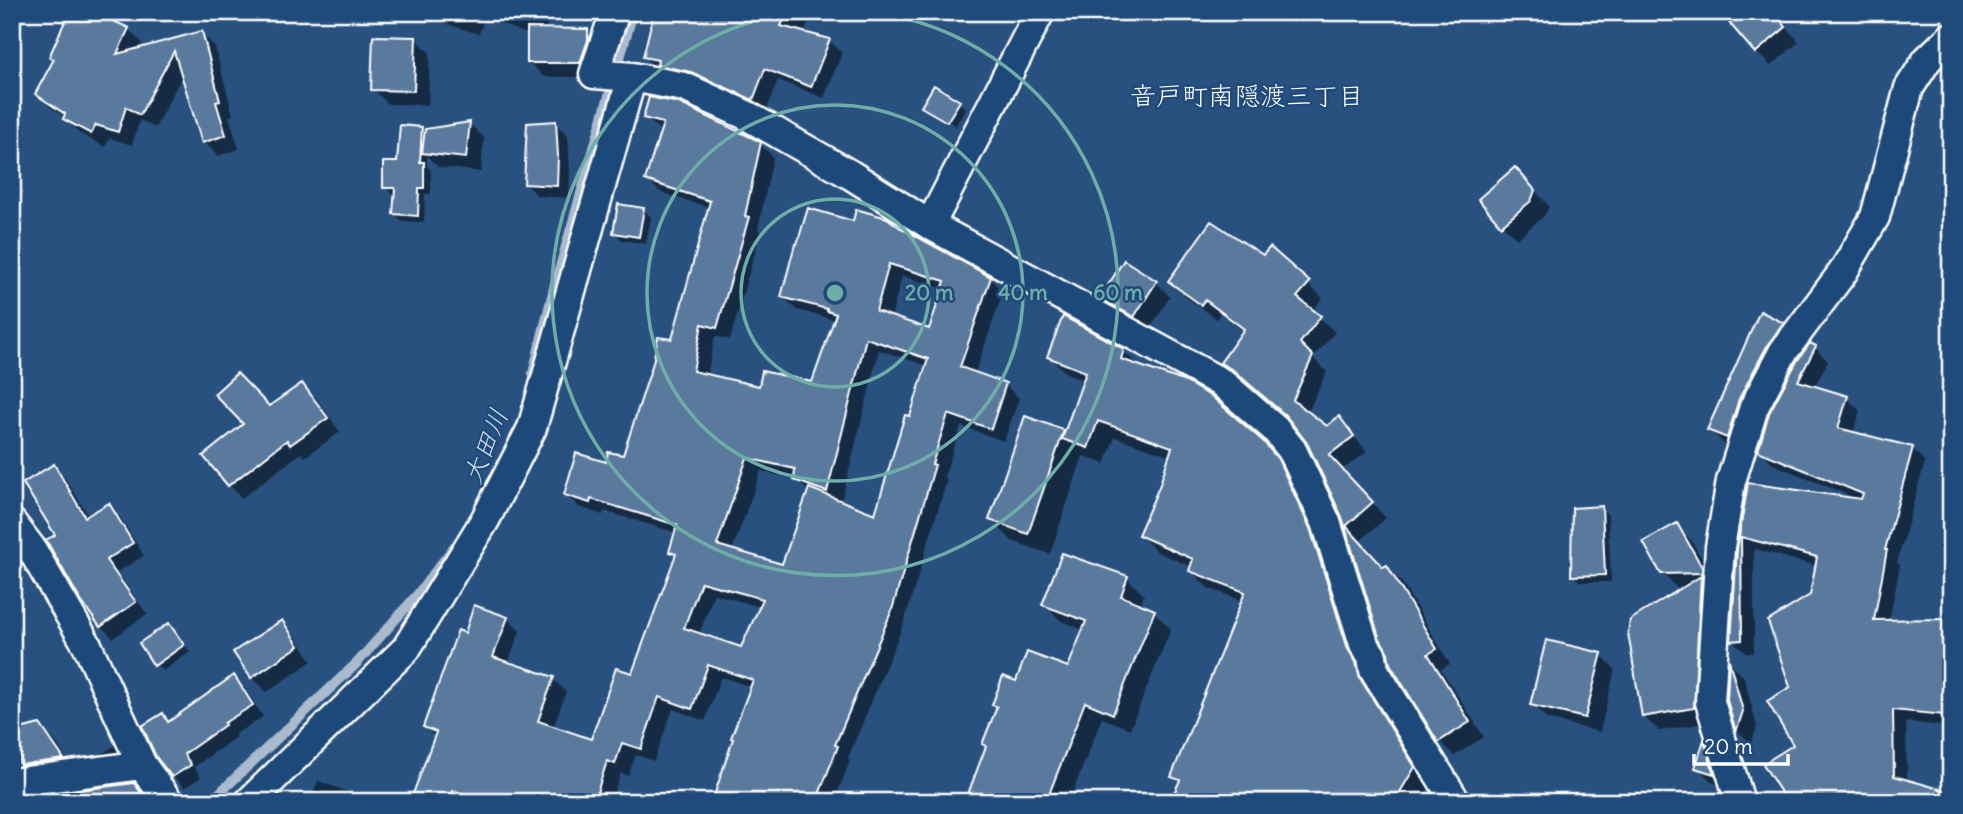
<svg xmlns="http://www.w3.org/2000/svg" width="1963" height="814" viewBox="0 0 1963 814" font-family="Delius,'Klee One',sans-serif">
<style>
.shadow{fill:#0007;fill-rule:evenodd}
.lines{fill:none;stroke-linecap:round;stroke-linejoin:round}
.stream{stroke:#aabbcd;stroke-width:10}
.building{fill:#5a7a9d;stroke:#fff;stroke-width:2;fill-rule:evenodd}
.minor-casing{stroke:#fff;stroke-width:33}
.minor{stroke:#1f4a7a;stroke-width:28}
.ring{fill:none;stroke:#6fada8;stroke-width:3.5}
.labels{text-anchor:middle;dominant-baseline:central;stroke-width:5;stroke-linejoin:round;paint-order:stroke}
.neighbourhood-label{font-size:26px;fill:#fff;stroke:#1f4a7a}
.water-label{font-size:26px;font-style:italic;fill:#d4dde6;stroke:#1f4a7a}
.centre{fill:#6fada8;stroke:#1f4a7a;stroke-width:3.5}
.ring-label{font-size:21px;text-anchor:middle;font-weight:bold;fill:#6fada8;stroke:#1f4a7a;stroke-width:5;stroke-linejoin:round;paint-order:stroke}
</style>
<rect width="100%" height="100%" fill="#28517f"/>
<filter id="ink" filterUnits="userSpaceOnUse"><feTurbulence type="fractalNoise" baseFrequency=".0143" numOctaves="2"/><feDisplacementMap in="SourceGraphic" scale="14" xChannelSelector="R" yChannelSelector="G"/><feConvolveMatrix kernelMatrix="1 2 1 2 8 2 1 2 1" color-interpolation-filters="sRGB"/></filter>
<g filter="url(#ink)">
<path class="shadow" d="M430 12H553L545 30H587L602 45 595 77H544L529 62V35L485 17 479 34 438 21Z
M655 12H812L804 34 829 40 842 53 824 98 778 80 766 112 657 69 644 56Z
M1774 12 1799 42 1771 66 1756 52Z
M128 29 142 43 139 50 201 33 215 47 233 115 229 116 239 149 218 156 204 142 183 74 155 128 140 120 132 145 110 138 105 147 79 133 65 117 51 108 37 94 55 61 51 56Z
M416 39 430 53 428 105 388 104 373 89Z
M959 102 966 109 954 128 955 125 929 110V113L923 107Z
M645 117 760 144 773 157 758 229 761 231 730 340 715 336 707 376 761 388 813 384 835 320 797 310 783 297 854 223 898 228 990 278 1003 292 975 374 1005 385 1019 398 1004 441 961 426 944 477 947 480 904 623 848 758 850 761 834 802H714L752 687 721 677 705 721 673 709 654 761 636 755 628 776 621 773 610 802H416L435 737 425 727 466 635 507 618 520 631 508 664 553 679 566 692 553 728 593 741 633 675 677 557 671 552 677 533 604 511 603 515 579 507 566 494 607 464 624 458 673 341 710 208 660 192 647 179 662 132ZM902 276 944 289 930 331 891 318ZM879 350 928 366 876 517 841 503ZM761 471 796 479 809 492 784 566 732 551ZM714 594 761 607 742 650 699 635Z
M555 123 568 135 570 170 569 198 538 196 526 184Z
M470 124 484 138 481 172 438 167 427 156V166L431 170V194H425L424 222 402 221 395 214 397 194H392L385 187 421 128 426 133V130Z
M1515 169 1549 206 1545 215 1517 239 1502 225Z
M643 209 651 217 646 244 622 240 615 233Z
M1270 250 1323 298 1312 311 1335 332 1313 358 1327 372 1308 412 1327 428 1339 419 1367 452 1342 470 1386 518 1360 541 1384 568 1387 567 1401 581 1450 664 1441 669 1484 737 1454 756 1440 741 1381 636 1343 516 1308 442 1293 422 1250 385 1237 377 1222 363 1244 331 1220 313 1217 319 1184 296 1170 281 1264 258Z
M1156 282 1170 297 1149 330 1117 312 1102 298Z
M1761 313 1783 325 1797 339 1742 451 1724 444 1709 429Z
M1815 348 1828 361 1814 388 1847 398 1860 411 1853 434 1912 448 1925 462 1897 563 1900 565 1889 622 1943 621 1951 629V727L1906 722 1907 781 1951 802H1783L1787 798 1796 746 1792 688 1817 566 1754 549V653H1746L1732 640 1738 549 1749 485 1860 500 1773 464 1760 450Z
M1123 351 1140 367 1262 442 1294 478 1431 785 1420 802H1172L1180 783 1173 776 1243 601 1208 588 1191 571 1192 567 1157 552 1140 535 1160 488 1171 456 1115 437 1105 464 1083 456 1050 554 1012 541 991 520 1063 431 1066 434 1085 381 1066 373 1049 356Z
M302 385 316 398 340 432 305 457 301 453 242 498 229 485 269 408Z
M53 466 65 478 89 517 108 505 120 517 144 556 117 572 147 614 113 638 101 626 57 536Z
M1601 508 1608 515 1611 582H1580L1573 575Z
M1677 525 1691 540 1716 583 1709 722 1659 731 1644 717 1686 588H1677L1662 573Z
M1127 578 1144 595 1140 606 1154 612 1171 629 1130 729 1102 718 1069 802H967L987 747 998 709 994 705 1017 683 1069 670 1084 630 1061 621 1044 604Z
M281 622 296 637 312 661 267 692 252 677 236 652Z
M168 625 190 652 163 671 156 664Z
M1601 655 1615 669 1600 732 1547 719 1532 704Z
M1731 664 1744 677 1757 727 1751 744 1738 731 1729 700Z
M234 677 245 689 263 717 234 735 236 737 194 767 201 777 185 788 173 776 163 715 170 723Z
M40 726 55 741 76 773 36 779 21 764Z
M1705 744 1718 757 1727 787 1712 782 1697 767Z
M114 746 128 761 113 768 100 755Z
M1951 757V779L1943 771Z
M318 781 354 794 361 802H310Z"/>
<g class="lines">
<path class="stream" d="M533 373 554 288 633 12
M210 802 357 663 417 595 454 547"/>
</g>
<path class="building" d="M69 12H94L129 28 117 54 202 31 220 101 216 102 226 135 202 143 174 51 140 115 126 107 118 132 96 125 91 134 63 119 65 114 35 94 54 59 49 57Z
M654 12H787L781 26 830 39 811 87 765 69 753 100 691 72 657 65 658 60 643 57Z
M1720 12H1774L1786 27 1755 53Z
M527 28 588 29V40L580 63H527Z
M373 36 416 37 414 91 371 90Z
M934 85 960 101 947 122 921 107Z
M649 97 679 103 761 142 745 216 749 217 717 328 702 324 693 371 759 386 762 371 812 382 836 314 827 311V309L781 297 795 244H797L808 208 853 221 856 209 887 218 899 227 991 277 960 367 1006 383 991 429 948 414 932 464 935 465 892 610 835 745 838 746 816 802H712L733 739 731 738 753 680 708 665 692 709 659 697 641 749 622 743 615 764 607 761 594 802H486L453 790 449 802H410L436 732 423 727 458 630 465 633 474 605 508 617 493 657 554 677 538 721 591 739 616 668 632 673 676 554 669 552 677 525 591 499 590 503 564 495 576 453 606 462 608 452 623 455 653 363 658 337 672 339 710 201 645 180 663 123 643 118ZM889 264 945 281 929 329 876 311ZM866 338 928 359 910 416 905 415 875 514 809 488 782 564 717 545 747 458 795 469 794 480 827 492ZM701 582 763 599 741 647 684 628Z
M556 121 558 156 557 186 524 184 527 123Z
M470 122 466 158 422 153 425 129Z
M400 125 422 127 420 162H424V188H419L418 216 393 214 395 188H383V162H397Z
M1515 167 1535 190 1531 201 1501 226 1478 199Z
M618 204 644 208 639 237 613 233Z
M1211 221 1263 255 1270 247 1310 282 1297 297 1321 316 1300 343 1313 356 1293 400 1327 426 1339 416 1354 436 1329 455 1373 502 1346 526 1383 567 1387 565 1437 649 1428 654 1470 722 1438 742 1390 664 1388 653 1379 637 1342 517 1307 443 1286 416 1233 370 1220 363 1244 329 1205 300 1201 305 1168 281Z
M1124 260 1157 281 1134 317 1100 298Z
M1760 311 1784 323 1768 344 1739 399 1727 438 1707 430Z
M1063 316 1124 349 1121 359 1186 382 1212 397 1263 441 1278 459 1310 528 1348 649 1356 662 1360 678 1415 767 1394 802H1170L1180 780 1171 777 1245 592 1189 571 1193 559 1138 535 1159 487 1172 447 1098 421 1088 448 1062 439 1086 372 1047 357Z
M1810 343 1816 346 1798 381 1848 396 1838 428 1913 447 1885 550H1887L1874 620 1944 619V715L1893 710 1894 776 1951 792V802H1787L1763 764 1793 745 1767 701 1790 687 1768 621 1810 595 1817 557 1741 537 1742 640 1731 641 1737 549 1748 483 1861 499 1863 494 1758 451 1769 413 1797 361Z
M237 373 269 406 302 383 328 418 290 445 287 440 228 486 203 456 243 424 214 394Z
M1025 416 1064 430 1028 534 989 520Z
M54 464 85 517 109 503 133 543 106 560 136 602 100 627 79 598 46 540 55 535 23 483Z
M1602 506 1605 575 1571 576 1572 508Z
M1677 523 1702 567V573L1661 574 1643 542Z
M1062 553 1128 576 1121 596 1155 610 1113 714 1085 702 1046 802H965L986 746 982 744 997 707 992 705 1003 676 1016 681 1027 652 1068 667 1086 621 1042 605Z
M1701 576 1694 708 1642 717 1628 633 1630 620Z
M282 620 299 646 251 678 233 652Z
M169 623 184 645 154 666 139 643Z
M1546 640 1602 653 1585 718 1530 705Z
M1729 660 1743 711 1736 732 1727 700Z
M234 675 253 705 224 723 225 725 184 754 191 765 172 777 156 757 142 726 163 713 168 722Z
M40 724 64 759 20 765 12 731Z
M1704 740 1714 774 1695 768Z
M134 783 148 802H71L65 792Z"/>
<g class="lines">
<defs>
<path id="minor" d="M615 12 594 74 632 77 684 87 746 115 851 175 930 225 1222 383 1275 429 1292 450 1326 522 1364 644 1372 656 1374 670 1456 802
M930 225 1040 12
M12 523 31 548 87 645 142 765 169 802
M12 783 142 765
M249 802 406 649 485 520 532 428 632 77
M1740 802 1710 702 1720 547 1731 481 1754 407 1783 352 1843 272 1875 217 1909 88 1927 60 1951 37"/>
</defs>
<use href="#minor" class="minor-casing"/>
<use href="#minor" class="minor"/>
</g>
</g>
<g class="ring">
<circle cx="835" cy="293" r="94"/>
<circle cx="835" cy="293" r="188"/>
<path d="M872 12A283 283 0 1 1 798 12"/>
</g>
<g class="labels">
<g class="neighbourhood-label">
<text x="1247" y="95">音戸町南隠渡三丁目</text>
</g>
<g class="water-label">
<text transform="translate(485 446) rotate(-68)">大田川</text>
</g>
</g>
<circle cx="835" cy="293" r="10" class="centre"/>
<g class="ring-label">
<text x="929" y="300">20 m</text>
<text x="1023" y="300">40 m</text>
<text x="1118" y="300">60 m</text>
</g>
<rect width="1963" height="814" fill="none" stroke="#1f4a7a" stroke-width="42"/>
<rect x="21" y="21" width="1921" height="772" fill="none" stroke="#fff" stroke-width="2.5" filter="url(#ink)"/>
<path d="M1694 754v10h94v-10" fill="none" stroke="#ffffff" stroke-width="3.5"/>
<text x="1704" y="754" font-size="21" fill="#ffffff" stroke="#1f4a7a" stroke-width="5" paint-order="stroke">20 m</text>
</svg>
